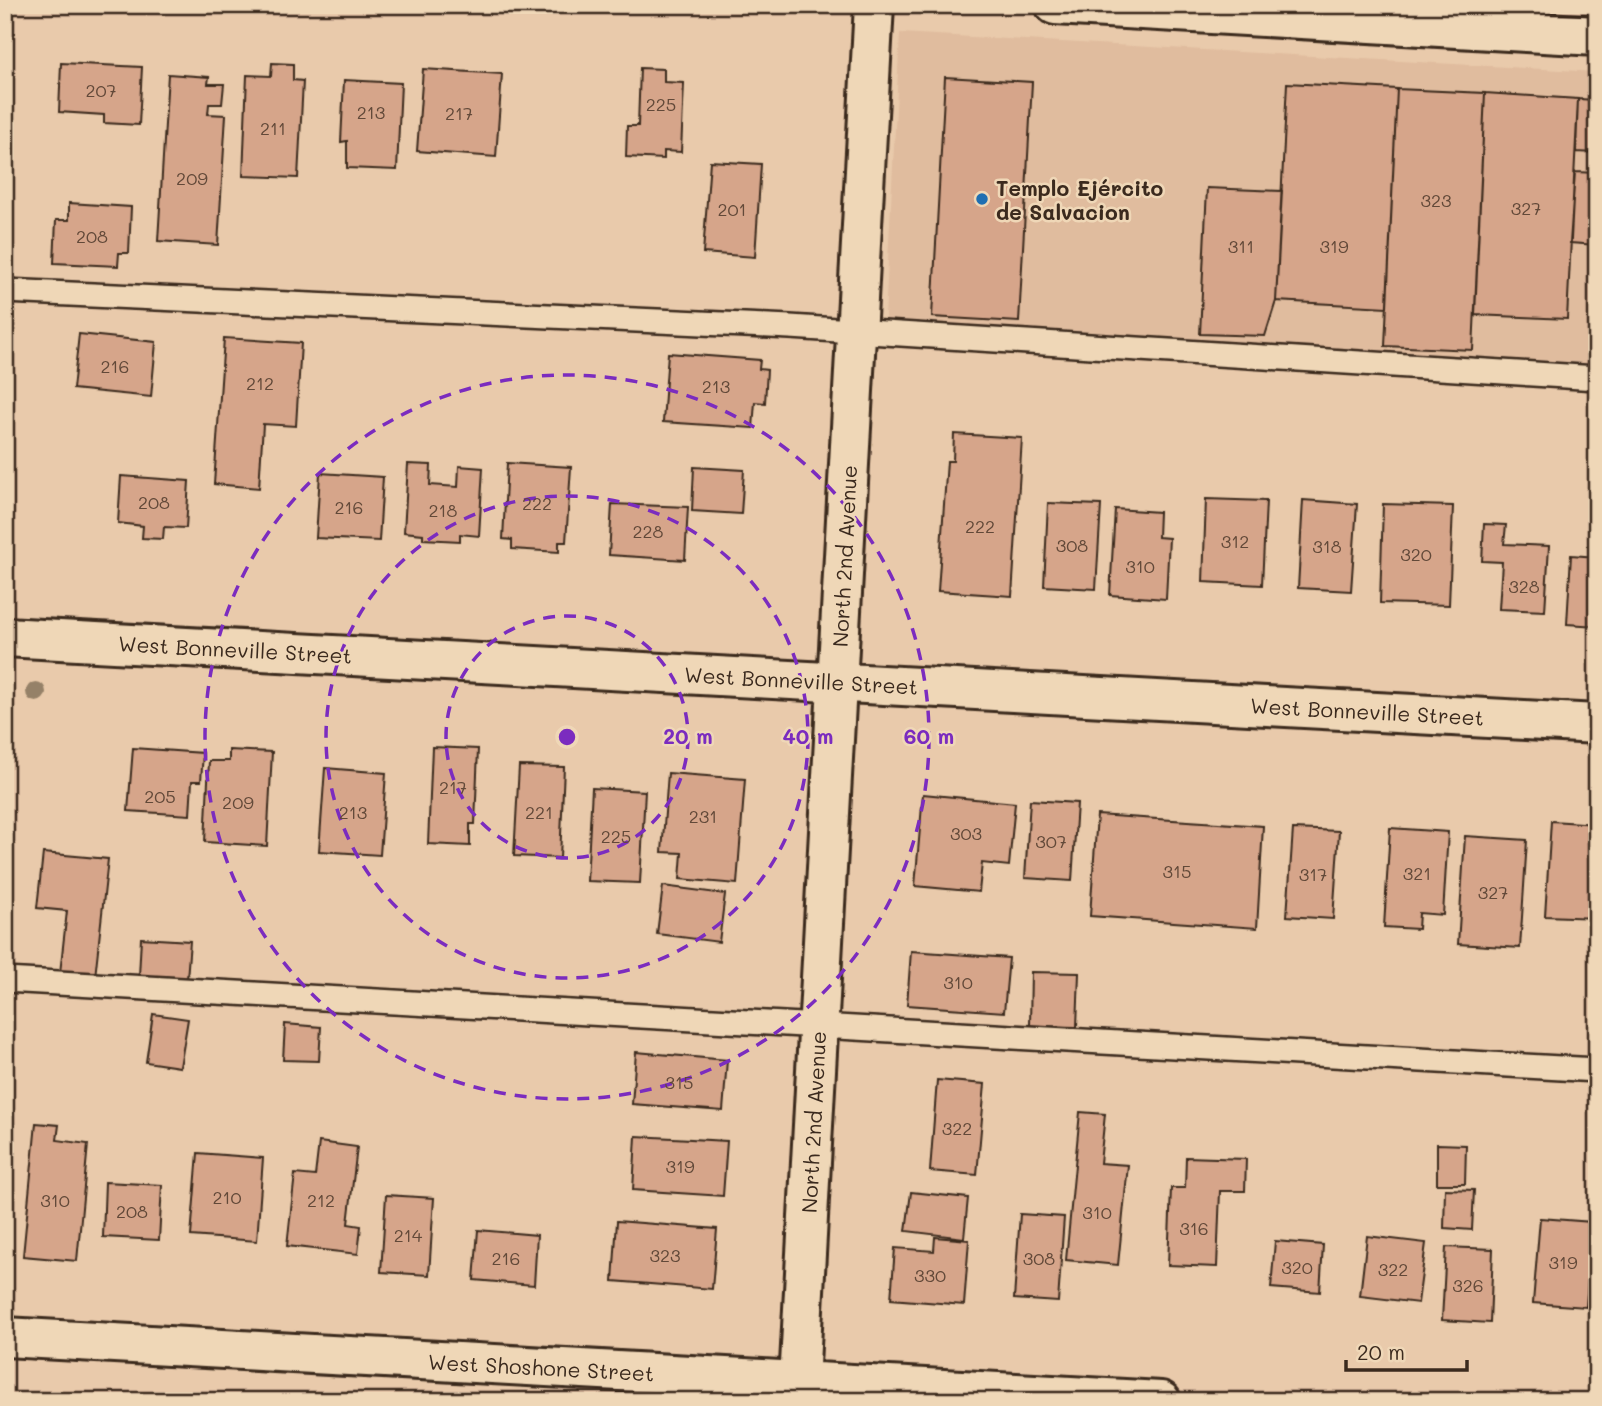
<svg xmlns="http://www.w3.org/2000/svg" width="1602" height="1406" viewBox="0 0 1602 1406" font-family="Mali,sans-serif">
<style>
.built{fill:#e0bc9e}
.building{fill:#d6a58a;stroke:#3b2a1e;stroke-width:2}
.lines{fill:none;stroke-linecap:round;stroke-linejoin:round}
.lane-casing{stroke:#3b2a1e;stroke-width:28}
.street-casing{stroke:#3b2a1e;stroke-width:44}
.secondary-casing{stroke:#3b2a1e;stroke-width:44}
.lane{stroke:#efd7b7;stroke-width:23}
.street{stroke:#efd7b7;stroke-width:38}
.secondary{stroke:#efd7b7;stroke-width:38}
.tree{fill:#958167}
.ring{fill:none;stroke:#7b2cbf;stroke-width:3.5;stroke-dasharray:12 9}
.poi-dot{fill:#1f6fb2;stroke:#efd7b7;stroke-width:2.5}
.labels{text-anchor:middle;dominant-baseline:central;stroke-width:5;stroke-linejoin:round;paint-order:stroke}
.number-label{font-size:18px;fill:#624939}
.poi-label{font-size:21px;font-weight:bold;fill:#3b2a1e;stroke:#efd7b7;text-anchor:start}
.street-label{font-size:21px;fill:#3b2a1e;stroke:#efd7b7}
.centre{fill:#7b2cbf;stroke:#efd7b7;stroke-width:3.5}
.ring-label{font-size:21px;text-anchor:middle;font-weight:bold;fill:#7b2cbf;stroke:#efd7b7;stroke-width:5;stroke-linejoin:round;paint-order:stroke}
</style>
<rect width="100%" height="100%" fill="#e9caab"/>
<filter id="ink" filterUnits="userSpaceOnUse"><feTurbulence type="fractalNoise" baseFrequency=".0143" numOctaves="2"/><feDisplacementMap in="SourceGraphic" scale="14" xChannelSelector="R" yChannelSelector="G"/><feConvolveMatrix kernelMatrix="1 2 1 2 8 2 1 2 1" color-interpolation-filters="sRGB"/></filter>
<g filter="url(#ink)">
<path class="built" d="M900 33 1597 72V377L884 337Z"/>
<path class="building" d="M61 63 142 67 139 125 104 123V115L59 112Z
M272 63 293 64V80L303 81 298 178 243 176 247 75 271 76Z
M640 68 664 69V82L684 83 681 152 664 151V159L626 157 627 126H638Z
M423 69 502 74 496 157 417 151Z
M168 74 209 77 208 84H224L222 104H209L208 114 226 115 218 245 158 241Z
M945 77 1032 82 1019 322 932 317Z
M344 80 401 83 397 170 347 168V141L341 142Z
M1287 83 1397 89 1387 307 1276 301Z
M1397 89 1485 93 1473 350 1385 346Z
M1485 93 1578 99 1567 319 1475 315Z
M1578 99 1597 100V153L1576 152Z
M710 161 761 164 755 257 703 253Z
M1575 172 1597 173V245L1570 243Z
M1207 188 1282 191 1276 301 1265 336 1200 334Z
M69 203 131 207 129 253H119L118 266 54 263 56 220H69Z
M79 334 156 342 151 397 73 389Z
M224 338 301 343 296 426 263 424 259 488 214 484Z
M668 353 760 360 759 369 767 370 765 403 755 402 753 428 663 422Z
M954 434 1022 438 1012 596 938 591 947 461H953Z
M507 463 571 467 566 542H559V552L512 549V540L503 539Z
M408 464 431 465 430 485 458 487 459 466 483 468 479 536 460 534V541L423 539V534L404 532Z
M694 467 744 470 741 514 692 511Z
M320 473 383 477 379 541 316 538Z
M121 476 189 481 186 528 164 527 163 539 142 538 143 526 118 523Z
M1206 499 1266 501 1262 585 1203 582Z
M1303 500 1357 504 1351 591 1298 588Z
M1048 503 1101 505 1096 589 1044 586Z
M612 504 688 507 685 560 609 555Z
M1383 504 1453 506 1449 605 1380 603Z
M1115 509 1159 512 1158 537 1169 538 1166 599 1110 595Z
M1484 524 1506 525 1504 544 1549 546 1545 611 1499 609 1502 562 1482 561Z
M1571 555 1597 557V626L1567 624Z
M432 747 478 749 475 824H470V846L428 844Z
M133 748 203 753 201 781H192L190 815 128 811Z
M229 750 272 752 267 846 205 842 209 761H229Z
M519 766 564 767 560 858 514 856Z
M325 768 386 773 380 855 319 851Z
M668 773 745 779 737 884 680 879 682 853 662 852Z
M592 788 645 791 640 883 587 881Z
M923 794 1015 803 1009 866 982 863 979 892 915 886Z
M1030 800 1077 803 1072 881 1025 878Z
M1097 815 1263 826 1257 928 1090 916Z
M1551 821 1597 824V918L1545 916Z
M1390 828 1448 832 1443 915 1419 913 1418 929 1384 927Z
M1293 829 1339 831 1333 919 1287 916Z
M1465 836 1527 840 1520 948 1458 944Z
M43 853 108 859 95 977 60 973 67 911 37 908Z
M663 886 725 894 719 942 657 934Z
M141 938 190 941 187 979 139 976Z
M911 951 1009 958 1004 1012 907 1005Z
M1031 972 1079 973 1077 1027 1030 1026Z
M153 1014 188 1019 180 1067 146 1062Z
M285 1024 321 1027 319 1061 283 1060Z
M636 1052 727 1060 723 1111 632 1104Z
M937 1080 985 1084 977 1175 930 1171Z
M1080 1112 1105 1114 1100 1163 1128 1165 1118 1265 1066 1260Z
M36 1123 59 1125 57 1140 88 1144 77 1261 23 1256Z
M636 1136 727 1141 723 1196 633 1190Z
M319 1142 357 1147 348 1224 361 1226 358 1254 287 1246 295 1174 315 1176Z
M1437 1144 1466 1145 1465 1184H1437Z
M198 1153 263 1158 257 1241 191 1236Z
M1186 1157 1246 1159 1245 1191H1220L1217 1267 1168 1265 1171 1188H1185Z
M105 1182 162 1185 159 1240 103 1237Z
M1445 1189 1474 1190 1472 1230 1444 1228Z
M911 1192 968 1198 964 1238 906 1231Z
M386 1195 434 1198 429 1275 381 1272Z
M1020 1214 1064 1217 1058 1302 1014 1299Z
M1540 1218 1592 1222 1586 1307 1533 1303Z
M617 1221 717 1229 712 1289 613 1281Z
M478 1230 537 1235 534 1285 474 1280Z
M1367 1236 1426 1243 1418 1303 1360 1296Z
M935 1237 969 1240 964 1305 891 1299 895 1248 934 1251Z
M1275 1241 1323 1245 1320 1292 1271 1288Z
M1446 1247 1493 1249 1490 1323 1442 1320Z"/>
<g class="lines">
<defs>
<path id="lane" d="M5 291 790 327 1597 378
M5 980 1597 1070"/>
<path id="street" d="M5 637 1597 724
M5 1337 1161 1401
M798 1401 874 5"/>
<path id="secondary" d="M1055 5 1597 36"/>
</defs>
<use href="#lane" class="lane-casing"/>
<use href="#street" class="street-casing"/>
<use href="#secondary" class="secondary-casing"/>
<use href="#lane" class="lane"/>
<use href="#street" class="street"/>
<use href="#secondary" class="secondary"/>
</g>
<circle class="tree" cx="36" cy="692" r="10"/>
</g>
<g class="ring">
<circle cx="567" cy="737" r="121"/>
<circle cx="567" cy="737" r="241"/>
<circle cx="567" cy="737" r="362"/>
</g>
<circle class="poi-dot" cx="982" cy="199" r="7"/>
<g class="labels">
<g class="number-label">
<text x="101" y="90">207</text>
<text x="661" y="104">225</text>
<text x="371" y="112">213</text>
<text x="459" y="113">217</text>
<text x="273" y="128">211</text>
<text x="192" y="178">209</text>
<text x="1436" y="200">323</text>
<text x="1526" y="208">327</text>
<text x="732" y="209">201</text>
<text x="92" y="236">208</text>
<text x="1241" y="246">311</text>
<text x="1334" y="246">319</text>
<text x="115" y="366">216</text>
<text x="260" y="383">212</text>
<text x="716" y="386">213</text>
<text x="154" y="502">208</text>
<text x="537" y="503">222</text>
<text x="349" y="507">216</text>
<text x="443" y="510">218</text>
<text x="980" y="526">222</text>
<text x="648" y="531">228</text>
<text x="1235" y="541">312</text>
<text x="1072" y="545">308</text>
<text x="1327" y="546">318</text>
<text x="1416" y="554">320</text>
<text x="1140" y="566">310</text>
<text x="1524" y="586">328</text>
<text x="453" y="787">217</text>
<text x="160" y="796">205</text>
<text x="238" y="802">209</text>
<text x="353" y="812">213</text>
<text x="539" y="812">221</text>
<text x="703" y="816">231</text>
<text x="966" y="833">303</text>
<text x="616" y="836">225</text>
<text x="1051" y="841">307</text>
<text x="1177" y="871">315</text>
<text x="1417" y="873">321</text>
<text x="1313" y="874">317</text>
<text x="1493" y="892">327</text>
<text x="958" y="982">310</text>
<text x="679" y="1082">315</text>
<text x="957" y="1128">322</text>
<text x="680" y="1166">319</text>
<text x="227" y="1197">210</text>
<text x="55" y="1200">310</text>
<text x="321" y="1200">212</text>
<text x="132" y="1211">208</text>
<text x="1097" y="1212">310</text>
<text x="1194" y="1228">316</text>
<text x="408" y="1235">214</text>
<text x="665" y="1255">323</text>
<text x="506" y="1258">216</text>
<text x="1039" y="1258">308</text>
<text x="1563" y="1262">319</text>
<text x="1297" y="1267">320</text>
<text x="1393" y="1269">322</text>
<text x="930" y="1275">330</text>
<text x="1468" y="1285">326</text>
</g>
<g class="poi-label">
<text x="996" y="187">Templo Ejército<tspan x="996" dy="24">de Salvacion</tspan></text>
</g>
<g class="street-label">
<text transform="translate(844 556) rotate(-87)">North 2nd Avenue</text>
<text transform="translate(235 649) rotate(3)">West Bonneville Street</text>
<text transform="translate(801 680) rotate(3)">West Bonneville Street</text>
<text transform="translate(1367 711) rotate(3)">West Bonneville Street</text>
<text transform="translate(813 1122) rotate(-87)">North 2nd Avenue</text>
<text transform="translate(541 1367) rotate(3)">West Shoshone Street</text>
</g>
</g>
<circle cx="567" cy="737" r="10" class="centre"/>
<g class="ring-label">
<text x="688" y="744">20 m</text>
<text x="808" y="744">40 m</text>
<text x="929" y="744">60 m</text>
</g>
<rect width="1602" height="1406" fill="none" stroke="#efd7b7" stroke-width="28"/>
<rect x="14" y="14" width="1574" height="1378" fill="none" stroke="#3b2a1e" stroke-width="2.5" filter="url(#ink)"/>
<path d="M1346 1360v10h121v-10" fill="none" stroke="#3b2a1e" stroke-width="3.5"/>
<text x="1357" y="1360" font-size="21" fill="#3b2a1e" stroke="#efd7b7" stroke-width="5" paint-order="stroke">20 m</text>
</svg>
